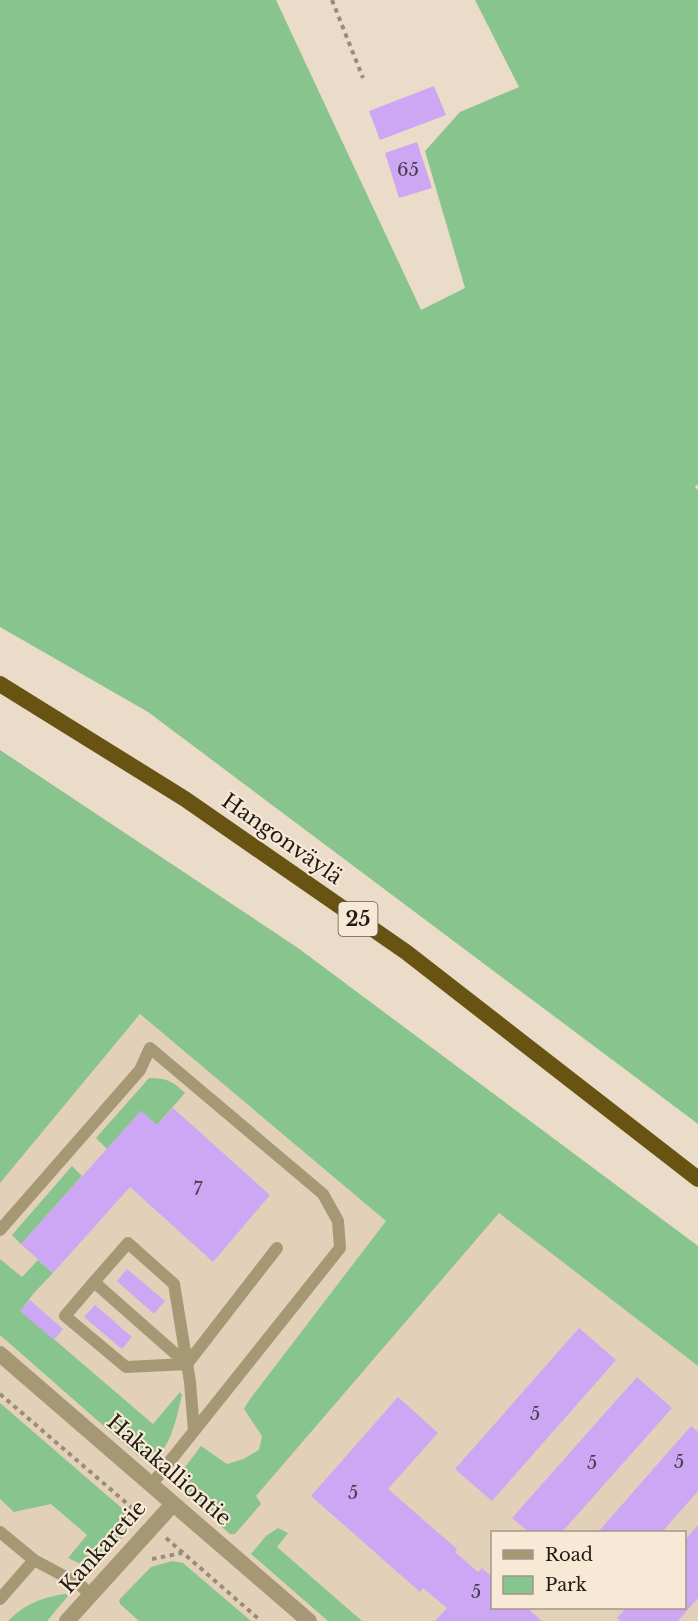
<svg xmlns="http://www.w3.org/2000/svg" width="698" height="1621" viewBox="0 0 698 1621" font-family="'Libre Baskerville',serif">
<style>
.built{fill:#e3d0b8;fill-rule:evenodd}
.green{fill:#88c48e}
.building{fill:#cda7f4}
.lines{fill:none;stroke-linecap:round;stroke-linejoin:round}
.path{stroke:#978c7e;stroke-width:4;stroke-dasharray:4.5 4.5;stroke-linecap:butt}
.service{stroke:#a69875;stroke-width:12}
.minor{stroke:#a69875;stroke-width:16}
.trunk{stroke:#685312;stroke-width:16}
.labels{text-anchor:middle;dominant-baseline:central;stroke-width:4.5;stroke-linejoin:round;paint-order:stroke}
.number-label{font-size:18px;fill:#4b3e4c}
.shield{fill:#f8e9d6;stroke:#61594e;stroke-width:1.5}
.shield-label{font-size:20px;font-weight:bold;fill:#201b14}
.street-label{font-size:21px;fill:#201b14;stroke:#f8e9d6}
</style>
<rect width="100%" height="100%" fill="#ebdcc9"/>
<path class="built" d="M140 1014 386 1221 250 1399 494 1209 698 1366V1621H0V1499L15 1512 51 1503 88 1535 113 1510 0 1409V1179ZM492 1532H684V1608H492Z"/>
<path class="green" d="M0 0H276L421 310 465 288 425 151 460 112 519 87 475 0H698V484L695 487 698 490V1124L148 712 0 627Z
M0 750 298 948 698 1246V1366L499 1213 256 1496 261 1504 235 1534H230L183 1493 179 1475 201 1446 227 1464 243 1459 259 1450 262 1436 244 1409 250 1399 386 1221 140 1014 0 1183Z
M149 1078C166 1078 173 1081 185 1093L157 1125 141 1111 107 1149 96 1138Z
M72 1166 82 1176 21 1244 12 1235Z
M0 1259 22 1277 38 1260 53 1273 33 1294 21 1311 153 1424 180 1392 182 1395C177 1414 170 1460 145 1460L138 1456 0 1335Z
M0 1403 124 1510 129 1518 131 1528 95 1567 83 1565 68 1558 87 1535 51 1504 14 1512 0 1499Z
M278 1528 288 1533 277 1547 362 1621H328L251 1554 266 1536Z
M172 1561 183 1563 251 1621H139L120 1604 119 1600 151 1567Z
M66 1594 68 1596 47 1621H8C25 1604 42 1597 66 1594Z"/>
<path class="building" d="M434 86 446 115 380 140 369 111Z
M417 142 432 188 399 198 385 153Z
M173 1108 270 1195 213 1262 130 1187 53 1273 21 1244 141 1111 157 1125Z
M127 1269 165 1301 154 1314 117 1281Z
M30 1300 63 1329 54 1340 20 1311Z
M95 1305 132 1337 122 1349 84 1317Z
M579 1328 616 1360 492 1501 455 1469Z
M637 1377 672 1408 562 1532H529L512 1518Z
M398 1397 438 1433 388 1489 457 1549 455 1552 478 1572 482 1568 492 1577V1608H527L542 1621H435L447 1608 423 1588 420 1592 311 1496Z
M691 1426 698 1432V1491L662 1532H598Z
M698 1525V1598L678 1621H621L617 1618 626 1608H684V1541Z"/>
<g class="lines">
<path class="path" d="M332 0 363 78
M0 1394 138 1513
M166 1538 261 1621
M152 1559 182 1553"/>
<path class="service" d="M0 1230 140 1070 150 1048 323 1194 338 1221 340 1248 151 1485
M94 1282 65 1316 126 1367 187 1364 277 1248
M187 1364 94 1282 128 1243 174 1284 190 1382 194 1431
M0 1532 34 1560 79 1584 90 1594
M0 1599 34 1560"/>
<path class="minor" d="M0 1354 309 1621
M67 1621 173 1504"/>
<path class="trunk" d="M0 684 185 799 406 952 698 1179"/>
</g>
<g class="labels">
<g class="number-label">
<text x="408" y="170">65</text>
<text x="198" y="1189">7</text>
<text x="535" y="1414">5</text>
<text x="679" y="1462">5</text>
<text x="592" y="1463">5</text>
<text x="353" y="1493">5</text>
<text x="476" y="1592">5</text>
</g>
<rect class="shield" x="338.5" y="902" width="39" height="34" rx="4.5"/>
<g class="shield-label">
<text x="358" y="919">25</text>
</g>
<g class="street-label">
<text transform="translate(282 839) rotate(35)">Hangonväylä</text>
<text transform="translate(169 1470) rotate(41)">Hakakalliontie</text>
<text transform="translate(103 1547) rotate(-48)">Kankaretie</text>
</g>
</g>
<rect x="491" y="1531" width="195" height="78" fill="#f8e9d6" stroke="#a29788" stroke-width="1.5"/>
<rect x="503" y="1550" width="30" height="9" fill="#a69875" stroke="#a29788" stroke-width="1.5"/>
<text x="545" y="1561" font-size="18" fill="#201b14">Road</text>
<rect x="503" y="1576" width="30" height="18" fill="#88c48e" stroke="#a29788" stroke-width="1.5"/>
<text x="545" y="1591" font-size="18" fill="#201b14">Park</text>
</svg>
